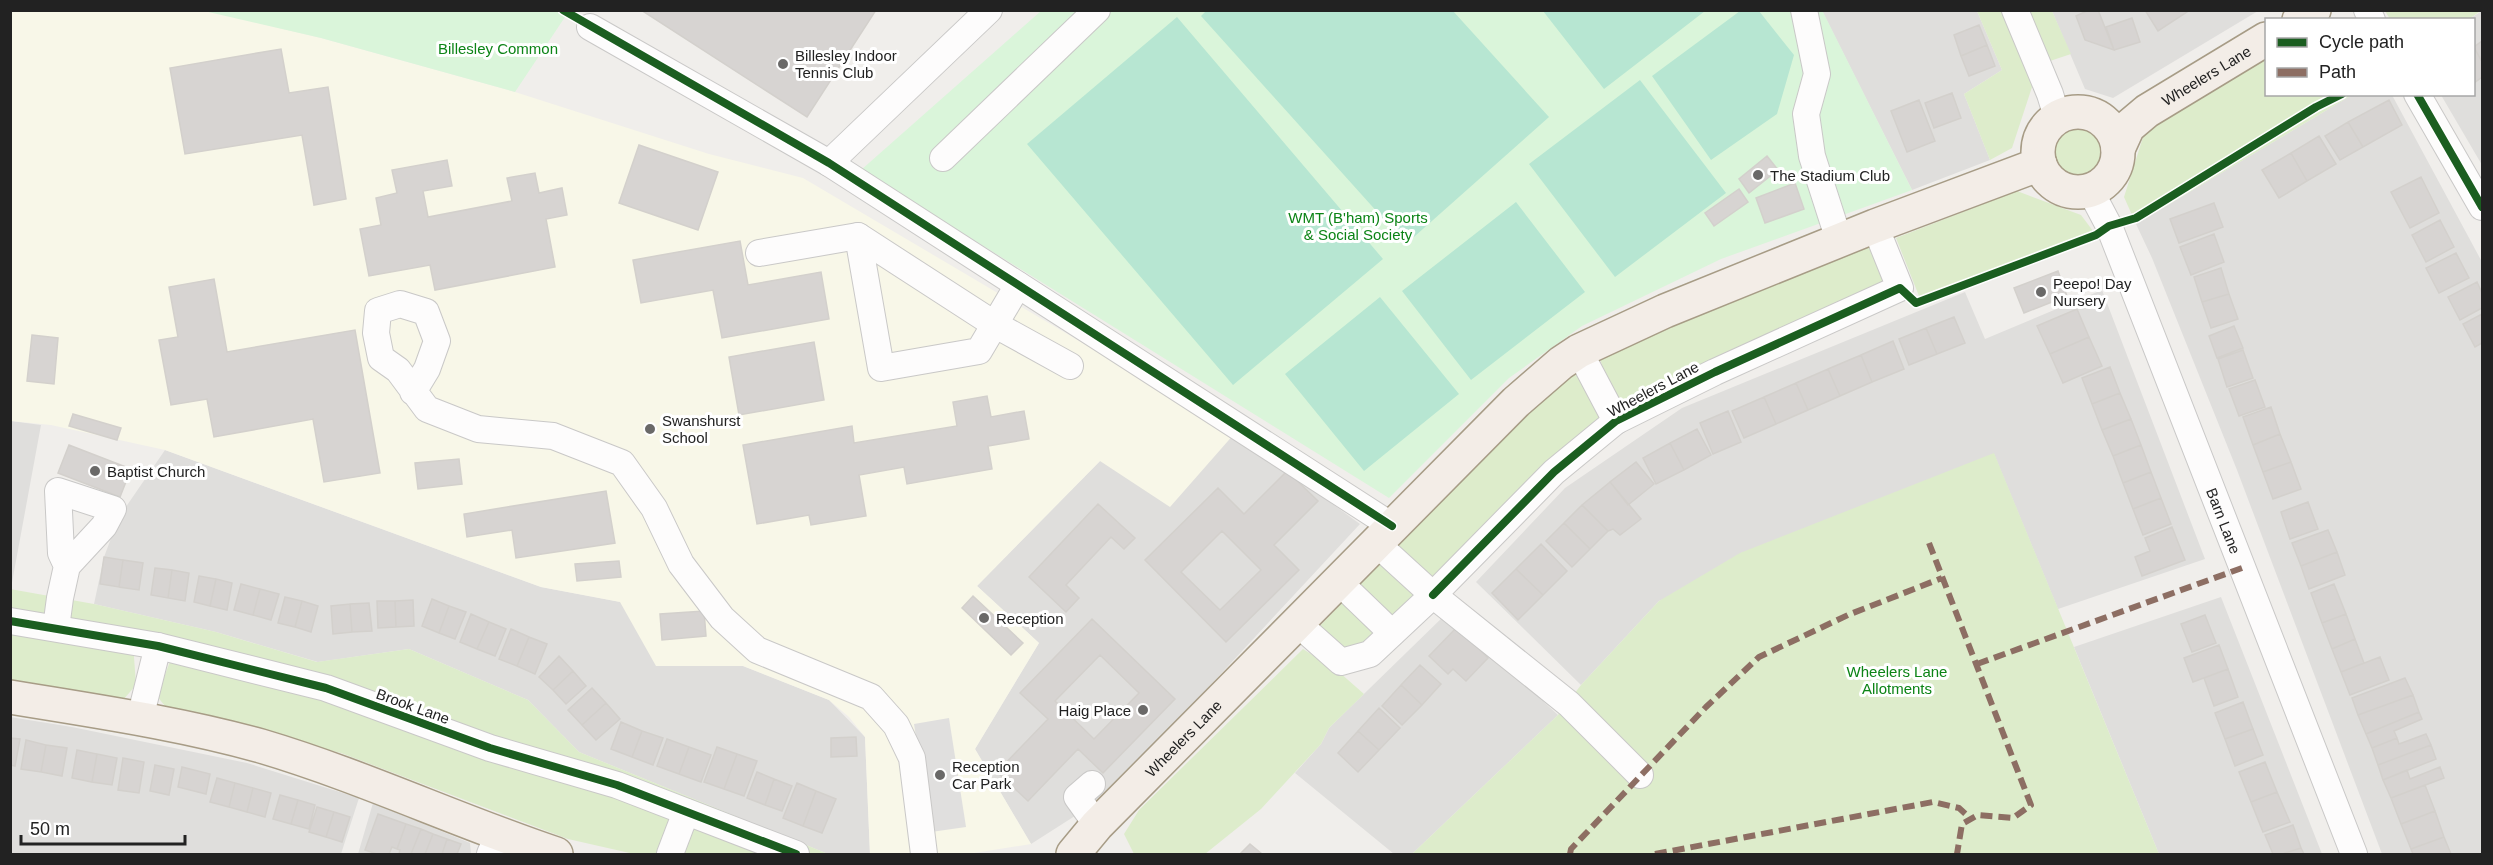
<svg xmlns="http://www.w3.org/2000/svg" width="2493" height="865" viewBox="0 0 2493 865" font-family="Helvetica,sans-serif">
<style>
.residential{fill:#dfdedc}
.education{fill:#f8f7e8}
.grass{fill:#ddeccb}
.park{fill:#daf5da}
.pitch{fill:#b7e6d2}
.parking{fill:#e0dfde}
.building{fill:#d7d4d2;stroke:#d3d0cc;stroke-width:1.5;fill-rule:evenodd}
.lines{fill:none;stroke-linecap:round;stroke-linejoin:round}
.minor-casing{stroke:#c9c8c7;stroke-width:28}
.major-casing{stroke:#a79c86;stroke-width:36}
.minor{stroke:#fdfcfc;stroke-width:26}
.major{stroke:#f3ede7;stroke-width:33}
.quiet{stroke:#8d6e63;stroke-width:6;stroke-dasharray:12 6;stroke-linecap:butt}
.cycleway-casing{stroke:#fff;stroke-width:11}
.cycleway{stroke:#1b5e20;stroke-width:8}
.poi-dot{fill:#6a6968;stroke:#fff;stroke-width:2}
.labels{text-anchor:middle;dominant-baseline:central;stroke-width:6;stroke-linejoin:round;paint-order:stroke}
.park-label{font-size:15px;fill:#0c8416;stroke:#fff}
.poi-label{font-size:15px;fill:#222;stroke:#fff;text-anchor:start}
.street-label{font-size:15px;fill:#222;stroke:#fff}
</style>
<rect width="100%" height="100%" fill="#f0eeeb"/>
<path class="residential" d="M1822 11H1977L2002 70 1964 94 1990 160 1912 190Z
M2052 11H2258L2113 98 2085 89Z
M2482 11V165L2441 95 2474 94V20L2469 19Z
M2352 95H2392L2482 262V854H2382L2237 470 2152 258 2136 224Z
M2102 290 2205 559 2058 609 1994 454 1659 601 1581 685 1476 582 1565 488 1682 408 1965 292 1985 339Z
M11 421 41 425 11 588Z
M1235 433 1360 524 1123 779 1078 814 1031 844 975 749 1039 643 977 586 1100 461Z
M165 450 541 587 621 602 657 666H743L829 700 865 737 870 854H828L579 752 528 700 409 649 318 662 216 632 94 604 104 557 119 517Z
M2221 597 2322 854H2159L2074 647Z
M1447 613 1558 715 1412 854H1394L1295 773 1321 744 1329 728Z
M10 717 72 727 247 763 359 798 341 854H11Z
M373 803 470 843 471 854H358Z"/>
<path class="education" d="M204 10 321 38 515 92 709 154 803 178 1235 433 1170 507 1100 461 977 586 1039 643 975 749 1031 844 968 854H870L865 737 849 717 829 700 743 666H656L620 602 541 587 165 450 51 425 11 421V11Z"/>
<path class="grass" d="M2482 10 2469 19H2390L2385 11Z
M1977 11H2002L2033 84 2012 148 1990 160 1964 94 2002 70Z
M2028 11H2052L2071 54 2050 61Z
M2266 58V94L2352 95 2136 224 2124 197 2145 131Z
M2048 152a28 28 0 1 1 56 0a28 28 0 1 1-56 0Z
M2017 191 2081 215 2096 235 1921 301 1896 238Z
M1870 245 1887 284 1625 404 1610 391 1600 359 1670 323Z
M1572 374 1581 377 1602 415 1599 422 1491 519 1360 647 1346 649 1317 629 1547 388Z
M1994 453 2159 854H1412L1558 715 1581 685 1659 601 1740 553Z
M10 589 94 604 216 632 317 662 409 649 528 700 579 752 828 854H634L568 839 341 753 168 710 157 696 169 664 180 647 136 636 134 657 136 685 123 700 11 683Z
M1303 649 1339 672 1364 694 1329 728 1321 744 1261 809 1205 854H1134L1124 834 1139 810Z"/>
<path class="park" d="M1822 10 1912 190 1721 259 1582 326 1509 378 1389 498 861 170 1041 11Z
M204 11H569L515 92 321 38Z"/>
<path class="pitch" d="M1207 10 1453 11 1549 117 1406 244 1201 16Z
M1543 11H1705L1604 89Z
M1740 11H1759L1794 55 1777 114 1711 160 1652 76Z
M1177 17 1383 259 1233 385 1027 144Z
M1640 80 1726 193 1615 277 1529 164Z
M1516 202 1585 292 1471 380 1402 291Z
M1380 297 1459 394 1364 471 1285 374Z"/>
<path class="parking" d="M949 718 966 827 931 832 914 724Z"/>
<path class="building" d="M641 10H876L807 117Z
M2089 10H2098L2114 50 2085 40 2076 16Z
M2145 10H2186L2187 12 2158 31Z
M2132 18 2140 42 2114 50 2106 27Z
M1979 25 1987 45 1961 56 1954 35Z
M2482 41V62L2474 47Z
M1987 45 1995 66 1969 76 1961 56Z
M2474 47 2482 62V77L2474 83Z
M281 49 289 93 328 87 346 199 314 205 302 135 185 154 170 68Z
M1952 93 1961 118 1934 128 1925 103Z
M1919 100 1935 141 1907 152 1891 111Z
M2389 100 2402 125 2363 147 2348 122Z
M2348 122 2363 147 2340 160 2325 136Z
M2319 136 2336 164 2307 181 2291 153Z
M639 145 718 172 698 230 619 203Z
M2291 153 2307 181 2279 198 2262 170Z
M1767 156 1778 170 1749 193 1739 179Z
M447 160 452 186 423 191 428 217 512 201 507 178 535 173 539 193 562 188 567 215 546 219 555 267 435 290 430 265 369 276 360 229 381 225 376 198 397 193 392 170Z
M2421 177 2439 213 2410 228 2391 192Z
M1795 183 1804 209 1765 223 1756 198Z
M1739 189 1748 202 1714 226 1705 213Z
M2214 203 2223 227 2179 243 2170 219Z
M2440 220 2454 247 2426 262 2412 235Z
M2214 234 2224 262 2191 275 2180 247Z
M740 241 748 285 821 272 829 319 722 338 713 290 641 303 633 260Z
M2456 253 2469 278 2439 293 2426 268Z
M2221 268 2229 294 2202 302 2194 277Z
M2058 271 2067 296 2024 313 2014 288Z
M214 279 227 352 355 330 380 473 324 482 313 419 214 437 207 399 171 405 159 340 178 337 169 287Z
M2477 282 2482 293V308L2460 320 2448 297Z
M2229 294 2238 319 2211 328 2202 302Z
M2077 309 2089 337 2050 354 2037 326Z
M2482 314V343L2475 347 2463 324Z
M1954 317 1965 343 1937 354 1926 328Z
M2234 326 2243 348 2217 358 2209 336Z
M1926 328 1937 354 1909 365 1899 339Z
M32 335 58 338 54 384 27 381Z
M2089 337 2102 366 2063 383 2050 354Z
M1893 341 1904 369 1872 382 1861 355Z
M814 342 824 400 739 415 729 357Z
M2243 350 2253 378 2227 387 2218 359Z
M1861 355 1872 382 1840 396 1828 369Z
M2110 367 2120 393 2092 404 2082 378Z
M1828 369 1840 396 1808 410 1796 383Z
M2255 380 2265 407 2239 416 2229 389Z
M1796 383 1808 410 1776 424 1764 397Z
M2120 393 2131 419 2102 430 2092 404Z
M987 396 991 417 1024 411 1029 439 988 446 992 469 907 484 904 467 859 475 866 516 811 525 809 515 757 524 743 445 852 426 854 443 957 426 953 402Z
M1764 397 1776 424 1744 438 1732 411Z
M2271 407 2280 434 2253 445 2243 417Z
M1728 411 1741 442 1713 454 1700 423Z
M73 414 121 428 117 440 69 426Z
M2131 419 2141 445 2113 456 2102 430Z
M1697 429 1711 455 1684 470 1670 443Z
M2280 434 2291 462 2263 472 2253 445Z
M1670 443 1684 470 1656 484 1643 458Z
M69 445 131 469 120 497 58 473Z
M2141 445 2151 472 2123 483 2113 456Z
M459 459 462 484 418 489 415 463Z
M1636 462 1654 484 1628 505 1610 482Z
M2291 462 2301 489 2273 499 2263 472Z
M1287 471 1318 501 1274 545 1299 570 1226 642 1145 560 1218 488 1244 514ZM1222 531 1261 570 1220 610 1181 572Z
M2151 472 2161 498 2133 509 2123 483Z
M1610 482 1641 519 1620 535 1613 529 1608 531 1582 505Z
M606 491 615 543 516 558 512 530 467 537 464 514Z
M2161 498 2171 524 2143 535 2133 509Z
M2308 502 2318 529 2290 539 2281 512Z
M1098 504 1135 538 1124 549 1111 537 1066 585 1079 598 1066 612 1029 577Z
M1582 505 1608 531 1590 549 1564 523Z
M1564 523 1590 549 1572 567 1546 541Z
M2172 527 2185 560 2142 576 2135 557 2150 551 2145 538Z
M2328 530 2337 552 2301 566 2292 543Z
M1541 544 1567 571 1543 595 1516 569Z
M2337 552 2345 575 2309 589 2301 566Z
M104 557 123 560 119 587 100 584Z
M123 560 143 563 139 590 119 587Z
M619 561 621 577 577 581 575 564Z
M155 568 172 570 168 598 151 595Z
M1516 569 1543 595 1518 620 1492 593Z
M172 570 189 573 185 601 168 598Z
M199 576 216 579 210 606 194 602Z
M216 579 232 583 227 610 210 606Z
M241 584 260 589 253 615 234 610Z
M2334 584 2346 614 2322 623 2311 593Z
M260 589 279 594 271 620 253 615Z
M973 596 1023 643 1011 655 962 608Z
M285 597 302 601 295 627 278 623Z
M432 599 449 606 439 633 422 626Z
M413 600 414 626 396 627 395 601Z
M302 601 318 606 311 632 295 627Z
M377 601H395L396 627 378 628Z
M369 603 372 631 352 632 350 604Z
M350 604 352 632 333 634 331 606Z
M449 606 466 612 455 639 439 633Z
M704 611 706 636 662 640 660 614Z
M471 614 489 622 477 649 460 642Z
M2346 614 2355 639 2332 649 2322 623Z
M2205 615 2216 643 2192 652 2181 624Z
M1092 619 1175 699 1103 773 1078 749 1028 801 997 772 1048 719 1020 693ZM1100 655 1139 693 1094 739 1055 701Z
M489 622 506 629 495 656 477 649Z
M1457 627 1488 658 1466 681 1453 669 1448 674 1429 656Z
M511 629 529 637 517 666 499 659Z
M529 637 547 644 535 674 517 666Z
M2355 639 2364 663 2341 672 2332 649Z
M2219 645 2228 669 2193 682 2184 658Z
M559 656 573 671 553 690 539 677Z
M2380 657 2389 680 2350 695 2341 672Z
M1420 665 1441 684 1422 705 1401 685Z
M2228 669 2238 697 2214 706 2204 678Z
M573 671 586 686 566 704 553 690Z
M2405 678 2413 695 2358 715 2352 698Z
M1401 685 1422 705 1402 725 1382 706Z
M592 688 606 703 582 725 568 710Z
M2413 695 2419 712 2366 734 2358 715Z
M2243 702 2253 729 2225 739 2215 713Z
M606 703 620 719 596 740 582 725Z
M1379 708 1400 728 1379 750 1358 731Z
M2419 712 2422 719 2394 731 2397 738 2372 748 2366 734Z
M621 722 642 731 632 757 611 749Z
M2253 729 2263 755 2235 766 2225 739Z
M642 731 663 738 653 765 632 757Z
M1358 731 1379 750 1358 772 1338 753Z
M2426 734 2431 745 2378 765 2372 748 2397 738 2399 744Z
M856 737 857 756 831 757V738Z
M10 738 20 739 15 766 10 765Z
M667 739 689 747 679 774 657 766Z
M26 740 46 745 41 772 21 769Z
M46 745 67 748 62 776 41 772Z
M2431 745 2436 759 2383 780 2378 765Z
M689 747 711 755 701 782 679 774Z
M717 747 737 754 724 789 704 782Z
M77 750 97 754 92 782 72 778Z
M97 754 117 758 112 785 92 782Z
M737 754 757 761 744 796 724 789Z
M123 758 144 762 139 793 118 790Z
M2265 762 2277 792 2251 802 2239 772Z
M155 765 174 769 169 795 150 791Z
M182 767 210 774 206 794 178 787Z
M2440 767 2444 778 2391 798 2383 780 2407 770 2410 779Z
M757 772 774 779 765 805 747 798Z
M217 778 235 783 229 807 210 802Z
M774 779 792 786 782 811 765 805Z
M235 783 253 788 247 812 229 807Z
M797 783 816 791 803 826 783 818Z
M2425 785 2435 811 2401 824 2391 798Z
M253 788 271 793 265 817 247 812Z
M816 791 836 799 822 833 803 826Z
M2277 792 2290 822 2263 832 2251 802Z
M280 795 298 800 291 824 273 819Z
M298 800 315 805 309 829 291 824Z
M317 807 334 812 326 837 309 832Z
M2435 811 2444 837 2411 849 2401 824Z
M334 812 350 817 342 842 326 837Z
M378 814 406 824 397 849 392 847 389 854H377L365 850Z
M406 824 421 829 411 854H399L400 850 397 849Z
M2293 825 2301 848 2282 854H2273L2265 835Z
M421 829 433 834 425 854H411Z
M433 834 447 839 442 854H425Z
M2444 837 2451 854H2413L2411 849Z
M447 839 461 844 457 854H442Z
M1250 844 1262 854H1240Z
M2301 848 2304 854H2282Z"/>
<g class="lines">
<defs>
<g id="minor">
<path d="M1804 10 1817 74 1806 114 1812 156 1839 240"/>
<path d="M2015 10 2050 94 2057 117"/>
<path d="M2367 10 2372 20"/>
<path d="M590 27 829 163 1392 526"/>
<path d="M2417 94 2482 207"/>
<path d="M943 158 1097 10"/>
<path d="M829 163 989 10"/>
<path id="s1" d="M2090 190 2109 226 2354 854"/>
<path d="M759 253 858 236"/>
<path d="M1018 285C1005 307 992 329 979 351L881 368 858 236 994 324 1070 366"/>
<path d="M1579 351 1616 421"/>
<path d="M413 392 427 369 437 341 426 312 400 304 378 311 376 333 381 358 398 370 427 409 478 429 553 436 622 463 654 508 681 564 722 618 757 650 871 697 896 725 912 758 924 854"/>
<path d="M1376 543 1433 595 1569 704 1640 775"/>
<path d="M1338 581 1392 633"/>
<path d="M10 621 158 646 326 688 490 748 617 785 796 854"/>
<path d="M1296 622 1341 662 1370 654 1433 595 1554 472 1616 421 1715 372 1900 288 1875 226"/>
<path d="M56 628 60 598 67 566 104 526 113 509 58 491 61 553 67 566"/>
<path d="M140 718 158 646"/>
<path d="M1092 784 1077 797 1097 825"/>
<path d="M490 854 498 835"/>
<path d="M670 854 686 812"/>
</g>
<g id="major">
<path d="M2299 20 2314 10"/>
<circle cx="2078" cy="152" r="40"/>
<path id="s2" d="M2118 149 2128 127 2147 111 2266 39"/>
<path d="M10 697C94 711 179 723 261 746 362 776 457 821 556 854"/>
<path id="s3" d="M1073 854 1097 825 1516 402 1561 363 1579 351 1665 311 1875 226 2040 164"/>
</g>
</defs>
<use href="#minor" class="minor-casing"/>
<use href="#major" class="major-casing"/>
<use href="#minor" class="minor"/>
<use href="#major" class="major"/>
<path class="quiet" d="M1929 543 2031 805 2013 818 1978 815 1962 824 1957 854
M1977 664 2242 568
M1570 854 1571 849 1706 707 1759 657 1848 615 1942 578
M1655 854 1933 802 1959 808 1971 819"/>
<defs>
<path id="cycleway" d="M563 10 829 163 1392 526
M2417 94 2482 207
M1433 595 1554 472 1616 421 1715 372 1900 288 1916 303 2096 235 2109 226 2136 218 2316 107 2342 94
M10 621 158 646 326 688 490 748 617 785 796 854"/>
</defs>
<use href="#cycleway" class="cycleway-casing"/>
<use href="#cycleway" class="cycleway"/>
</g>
<g class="poi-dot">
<circle cx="783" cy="64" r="6"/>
<circle cx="1758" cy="175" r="6"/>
<circle cx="2041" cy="292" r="6"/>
<circle cx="650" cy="429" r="6"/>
<circle cx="95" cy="471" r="6"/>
<circle cx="984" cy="618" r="6"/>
<circle cx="1143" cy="710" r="6"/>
<circle cx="940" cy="775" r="6"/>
</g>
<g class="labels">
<g class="park-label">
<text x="498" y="48">Billesley Common</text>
<text x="1358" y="217">WMT (B'ham) Sports<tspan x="1358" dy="17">&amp; Social Society</tspan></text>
<text x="1897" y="671">Wheelers Lane<tspan x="1897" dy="17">Allotments</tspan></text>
</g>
<g class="poi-label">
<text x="795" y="55">Billesley Indoor<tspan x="795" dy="17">Tennis Club</tspan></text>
<text x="1770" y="175">The Stadium Club</text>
<text x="2053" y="283">Peepo! Day<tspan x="2053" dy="17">Nursery</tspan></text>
<text x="662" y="420">Swanshurst<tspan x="662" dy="17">School</tspan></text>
<text x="107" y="471">Baptist Church</text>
<text x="996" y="618">Reception</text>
<text x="1131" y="710" text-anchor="end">Haig Place</text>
<text x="952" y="766">Reception<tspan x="952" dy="17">Car Park</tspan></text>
</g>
<g class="street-label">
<text stroke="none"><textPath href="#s2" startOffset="118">Wheelers Lane</textPath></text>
<text transform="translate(1653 389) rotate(-28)">Wheelers Lane</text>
<text stroke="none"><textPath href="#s1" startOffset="357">Barn Lane</textPath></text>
<text transform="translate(413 706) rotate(20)">Brook Lane</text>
<text stroke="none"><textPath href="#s3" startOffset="160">Wheelers Lane</textPath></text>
</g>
</g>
<rect width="2493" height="865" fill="none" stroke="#222222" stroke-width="24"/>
<rect x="2265" y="18" width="210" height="78" fill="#ffffff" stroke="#a7a7a7" stroke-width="1.5"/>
<rect x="2277" y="38" width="30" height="9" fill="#1b5e20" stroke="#a7a7a7" stroke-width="1.5"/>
<text x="2319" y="48" font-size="18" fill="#222222">Cycle path</text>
<rect x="2277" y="68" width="30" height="9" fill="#8d6e63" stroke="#a7a7a7" stroke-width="1.5"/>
<text x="2319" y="78" font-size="18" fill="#222222">Path</text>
<path d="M21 835v9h164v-9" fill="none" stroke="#222222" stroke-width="3"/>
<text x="30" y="835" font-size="18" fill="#222222" stroke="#ffffff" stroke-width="4.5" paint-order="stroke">50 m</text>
</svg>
